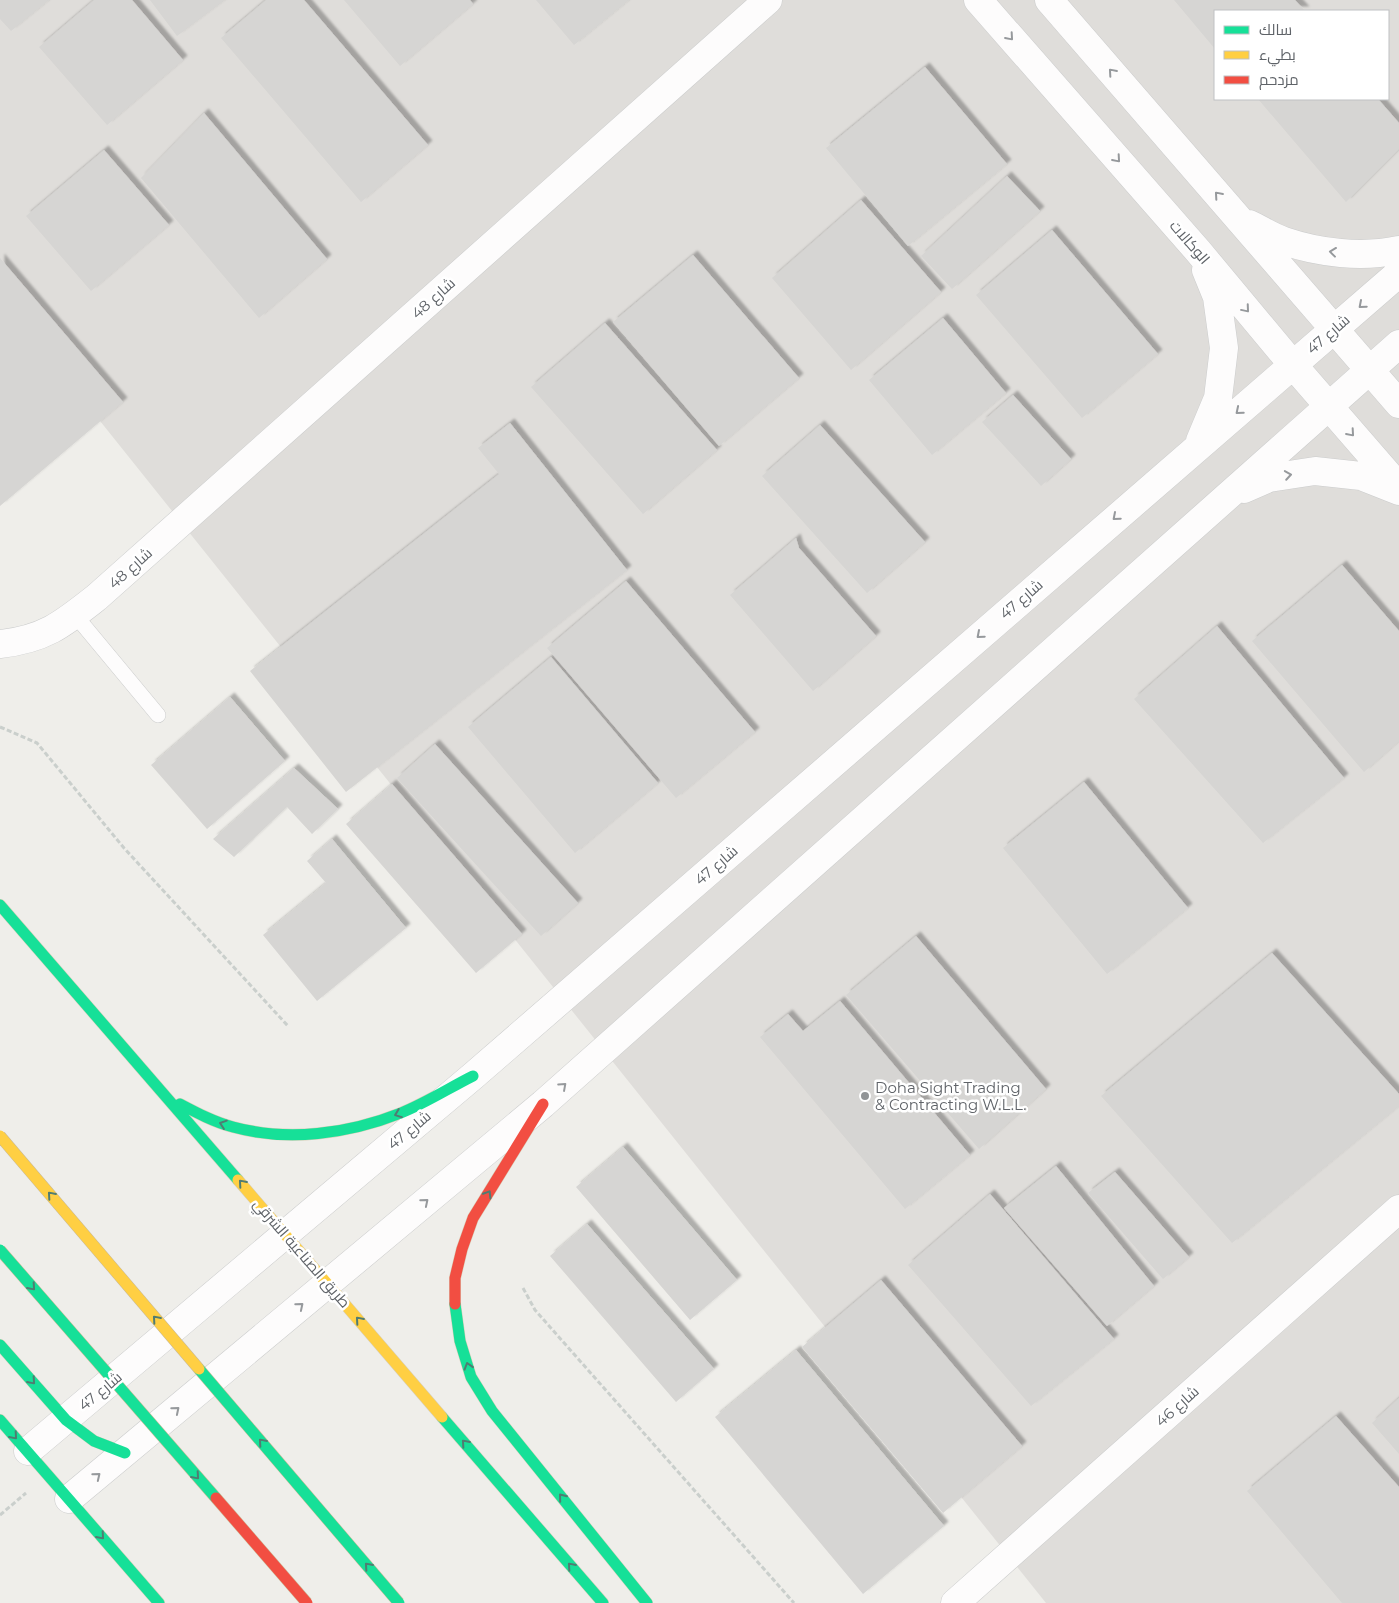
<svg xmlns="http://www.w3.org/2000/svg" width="1399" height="1603" viewBox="0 0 1399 1603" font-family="Montserrat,Cairo,sans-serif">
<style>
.industrial{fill:#dfddda;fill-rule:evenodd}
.building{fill:#d6d5d3;filter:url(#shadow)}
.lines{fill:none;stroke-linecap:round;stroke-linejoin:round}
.lane-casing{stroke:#cbcccc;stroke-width:16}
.street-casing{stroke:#cbcccc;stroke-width:29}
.fast-casing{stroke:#d7ceb8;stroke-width:12}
.slow-casing{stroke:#d7ceb8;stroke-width:12}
.jam-casing{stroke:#d7ceb8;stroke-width:12}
.path{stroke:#cacfcc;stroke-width:3;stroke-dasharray:5 2.5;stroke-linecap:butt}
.lane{stroke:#fdfcfc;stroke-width:15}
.street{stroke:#fdfcfc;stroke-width:28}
.fast{stroke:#16e098;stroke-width:11}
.slow{stroke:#ffcf43;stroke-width:11}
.jam{stroke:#f24e42;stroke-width:11}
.fast-bridge-casing{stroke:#c8b996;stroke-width:12;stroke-linecap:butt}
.slow-bridge-casing{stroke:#c8b996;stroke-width:12;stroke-linecap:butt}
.jam-bridge-casing{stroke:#c8b996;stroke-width:12;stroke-linecap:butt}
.fast-bridge{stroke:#16e098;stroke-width:11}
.slow-bridge{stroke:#ffcf43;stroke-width:11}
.jam-bridge{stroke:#f24e42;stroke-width:11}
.oneway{stroke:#96999c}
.oneway2{stroke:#507c72}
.poi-dot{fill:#919496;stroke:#fff;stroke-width:2}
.labels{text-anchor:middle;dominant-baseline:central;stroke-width:5;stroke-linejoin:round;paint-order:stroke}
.street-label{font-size:15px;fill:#5f6368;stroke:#fff}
.poi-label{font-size:15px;fill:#5f6368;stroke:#fff;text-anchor:start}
</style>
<defs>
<filter id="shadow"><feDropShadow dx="4.5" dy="-4.5" stdDeviation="1" flood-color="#0004"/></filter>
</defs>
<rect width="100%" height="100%" fill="#efeeea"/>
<path class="industrial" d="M0 0H1399V1603H1046L0 296ZM1215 11H1388V99H1215Z"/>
<path class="building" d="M0 0H49L11 31 0 19Z
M94 0H132L183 60 107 125 39 47Z
M150 0H225L177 36Z
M266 0H304L428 145 361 202 221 38Z
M344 0H470L473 4 400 66Z
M536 0H629L574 45Z
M1174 0H1295L1305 11H1215V49Z
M925 67 1007 164 908 246 826 148Z
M1258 99H1378L1399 123V149L1346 202Z
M204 113 327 259 259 318 141 178Z
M104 150 169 225 91 291 26 216Z
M1007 176 1040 211 952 289 921 256Z
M861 200 941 292 851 370 772 278Z
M1052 230 1158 354 1082 418 976 295Z
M693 255 799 378 719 446 613 322Z
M0 258 123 402 0 506Z
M943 318 1006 393 932 455 869 380Z
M605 323 717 450 643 514 531 387Z
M1013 395 1071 459 1041 486 982 422Z
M510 423 627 570 346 792 250 671 499 474 478 448Z
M820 425 925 542 867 593 762 476Z
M796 538 799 548 876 636 813 691 730 595Z
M1342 565 1399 631V741L1364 772 1252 641Z
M626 581 755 732 676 798 547 648Z
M1217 626 1344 778 1263 843 1134 699Z
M551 657 658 783 575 853 468 727Z
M230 697 285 761 207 829 151 765Z
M435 744 578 903 541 936 397 778Z
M294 768 338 809 312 834 287 807 234 857 213 839Z
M1084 782 1188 908 1107 974 1003 848Z
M392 784 522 934 476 973 346 824Z
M332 839 406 928 317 1001 263 935 326 883 307 861Z
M916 936 1046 1089 979 1149 846 995Z
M1272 953 1399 1094V1106L1232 1243 1101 1096Z
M840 1001 970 1155 905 1209 760 1037 788 1014 803 1031Z
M623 1147 737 1280 690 1320 576 1187Z
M1056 1166 1154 1286 1107 1326 1004 1208Z
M1115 1172 1189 1257 1163 1279 1088 1193Z
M990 1194 1114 1339 1031 1406 908 1265Z
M587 1224 714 1369 676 1402 550 1256Z
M881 1280 1022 1446 943 1513 802 1347Z
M796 1350 944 1526 863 1594 715 1417Z
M1399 1398V1454L1372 1423Z
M1336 1416 1399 1487V1603H1342L1247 1491Z"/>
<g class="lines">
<defs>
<path id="lane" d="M75 615 158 715"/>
<path id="street" d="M978 0 1198 251 1293 365 1399 487
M1049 0 1399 404
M1249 224C1260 229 1272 237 1284 241 1319 253 1362 258 1399 250
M1200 441 1218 398 1224 348 1217 297 1206 270
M1244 489 1269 478 1315 471 1361 476 1399 491
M0 644C45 639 63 624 97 597L768 0
M28 1451 473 1076 1399 273
M69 1499 543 1104 1399 344
M955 1603 1399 1209"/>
<path id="fast" d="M0 905 238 1180
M180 1104C197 1113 214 1122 233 1127 288 1142 348 1134 401 1113 426 1103 449 1088 473 1076
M455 1304 460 1341 471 1377 492 1411 647 1603
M0 1345 66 1420 94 1441 125 1453
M442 1417 603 1603
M0 1420 159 1603"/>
<path id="slow" d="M238 1180 442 1417"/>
<path id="jam" d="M455 1304V1278L462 1249 473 1218 543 1104"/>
</defs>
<use href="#lane" class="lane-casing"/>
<use href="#street" class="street-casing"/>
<use href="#fast" class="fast-casing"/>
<use href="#slow" class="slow-casing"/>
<use href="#jam" class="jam-casing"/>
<path class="path" d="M0 727 37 743 124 848 288 1026
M523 1288 535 1310 794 1603
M0 1515 26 1493"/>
<use href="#lane" class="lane"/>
<use href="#street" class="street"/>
<use href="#fast" class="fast"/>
<use href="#slow" class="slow"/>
<use href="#jam" class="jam"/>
<defs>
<path id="fast-bridge" d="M0 1250 216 1498
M199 1369 399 1603"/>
<path id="slow-bridge" d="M0 1136 199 1369"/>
<path id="jam-bridge" d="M216 1498 307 1603"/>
</defs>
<use href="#fast-bridge" class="fast-bridge-casing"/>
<use href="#slow-bridge" class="slow-bridge-casing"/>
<use href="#jam-bridge" class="jam-bridge-casing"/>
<use href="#fast-bridge" class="fast-bridge"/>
<use href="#slow-bridge" class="slow-bridge"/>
<use href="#jam-bridge" class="jam-bridge"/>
</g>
<defs><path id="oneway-chevron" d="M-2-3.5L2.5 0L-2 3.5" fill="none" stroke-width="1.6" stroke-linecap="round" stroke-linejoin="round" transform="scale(1.25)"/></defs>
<g class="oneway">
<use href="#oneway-chevron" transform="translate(1010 37) rotate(49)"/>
<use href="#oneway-chevron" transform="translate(1112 72) rotate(-131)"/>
<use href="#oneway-chevron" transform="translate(1117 159) rotate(49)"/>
<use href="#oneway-chevron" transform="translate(1218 195) rotate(-131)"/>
<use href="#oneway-chevron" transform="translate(1333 252) rotate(-173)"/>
<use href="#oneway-chevron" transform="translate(1362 305) rotate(139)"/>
<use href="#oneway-chevron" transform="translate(1246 309) rotate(50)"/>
<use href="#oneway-chevron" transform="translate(1239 411) rotate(140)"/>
<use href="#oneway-chevron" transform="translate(1351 433) rotate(49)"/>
<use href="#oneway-chevron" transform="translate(1288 475) rotate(-9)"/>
<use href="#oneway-chevron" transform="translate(1116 517) rotate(139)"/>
<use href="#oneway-chevron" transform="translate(980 635) rotate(139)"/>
<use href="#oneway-chevron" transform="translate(563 1086) rotate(-42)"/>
<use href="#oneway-chevron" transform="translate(425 1202) rotate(-40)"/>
<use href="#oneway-chevron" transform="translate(300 1306) rotate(-40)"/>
<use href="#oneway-chevron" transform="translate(176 1410) rotate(-40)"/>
<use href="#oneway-chevron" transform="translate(97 1476) rotate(-39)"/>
</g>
<g class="oneway2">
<use href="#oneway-chevron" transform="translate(398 1114) rotate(159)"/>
<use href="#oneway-chevron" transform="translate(223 1124) rotate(-161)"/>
<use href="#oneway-chevron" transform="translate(242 1183) rotate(-131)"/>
<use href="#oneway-chevron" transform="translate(488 1194) rotate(-58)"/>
<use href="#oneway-chevron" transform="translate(51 1195) rotate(-131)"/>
<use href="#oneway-chevron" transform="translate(32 1287) rotate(49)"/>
<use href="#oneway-chevron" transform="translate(156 1319) rotate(-131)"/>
<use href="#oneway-chevron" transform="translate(359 1320) rotate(-131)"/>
<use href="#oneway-chevron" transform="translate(468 1366) rotate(-107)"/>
<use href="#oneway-chevron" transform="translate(32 1381) rotate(49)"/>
<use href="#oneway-chevron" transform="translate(14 1436) rotate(49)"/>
<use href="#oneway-chevron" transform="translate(262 1442) rotate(-131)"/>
<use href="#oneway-chevron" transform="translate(465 1443) rotate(-131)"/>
<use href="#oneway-chevron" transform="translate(196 1476) rotate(49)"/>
<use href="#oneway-chevron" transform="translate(562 1497) rotate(-129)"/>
<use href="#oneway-chevron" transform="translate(101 1536) rotate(49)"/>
<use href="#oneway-chevron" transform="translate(368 1566) rotate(-131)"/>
<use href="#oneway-chevron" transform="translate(571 1566) rotate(-131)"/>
</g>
<circle class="poi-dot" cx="865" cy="1096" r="5"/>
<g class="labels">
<g class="street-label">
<text transform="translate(1190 242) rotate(49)">الوكالات</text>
<text transform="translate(433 298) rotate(-42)">شارع 48</text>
<text transform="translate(1328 334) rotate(-41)">شارع 47</text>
<text transform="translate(130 568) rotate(-42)">شارع 48</text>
<text transform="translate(1021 599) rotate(-41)">شارع 47</text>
<text transform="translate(716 865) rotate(-41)">شارع 47</text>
<text transform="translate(409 1130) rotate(-40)">شارع 47</text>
<text transform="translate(302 1253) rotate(49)">طريق الصناعية الشرقي</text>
<text transform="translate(100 1391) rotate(-40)">شارع 47</text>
<text transform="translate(1177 1406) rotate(-42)">شارع 46</text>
</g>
<g class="poi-label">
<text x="875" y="1087">Doha Sight Trading<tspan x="875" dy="17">&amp; Contracting W.L.L.</tspan></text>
</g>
</g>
<rect x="1214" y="10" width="175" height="90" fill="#ffffff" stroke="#bfc1c3"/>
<rect x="1224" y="26" width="25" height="8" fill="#16e098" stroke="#bfc1c3"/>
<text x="1259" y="35" font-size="15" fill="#5f6368">سالك</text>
<rect x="1224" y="51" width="25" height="8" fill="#ffcf43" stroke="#bfc1c3"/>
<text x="1259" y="60" font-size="15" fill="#5f6368">بطيء</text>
<rect x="1224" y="76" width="25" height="8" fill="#f24e42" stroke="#bfc1c3"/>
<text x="1259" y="85" font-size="15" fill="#5f6368">مزدحم</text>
</svg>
